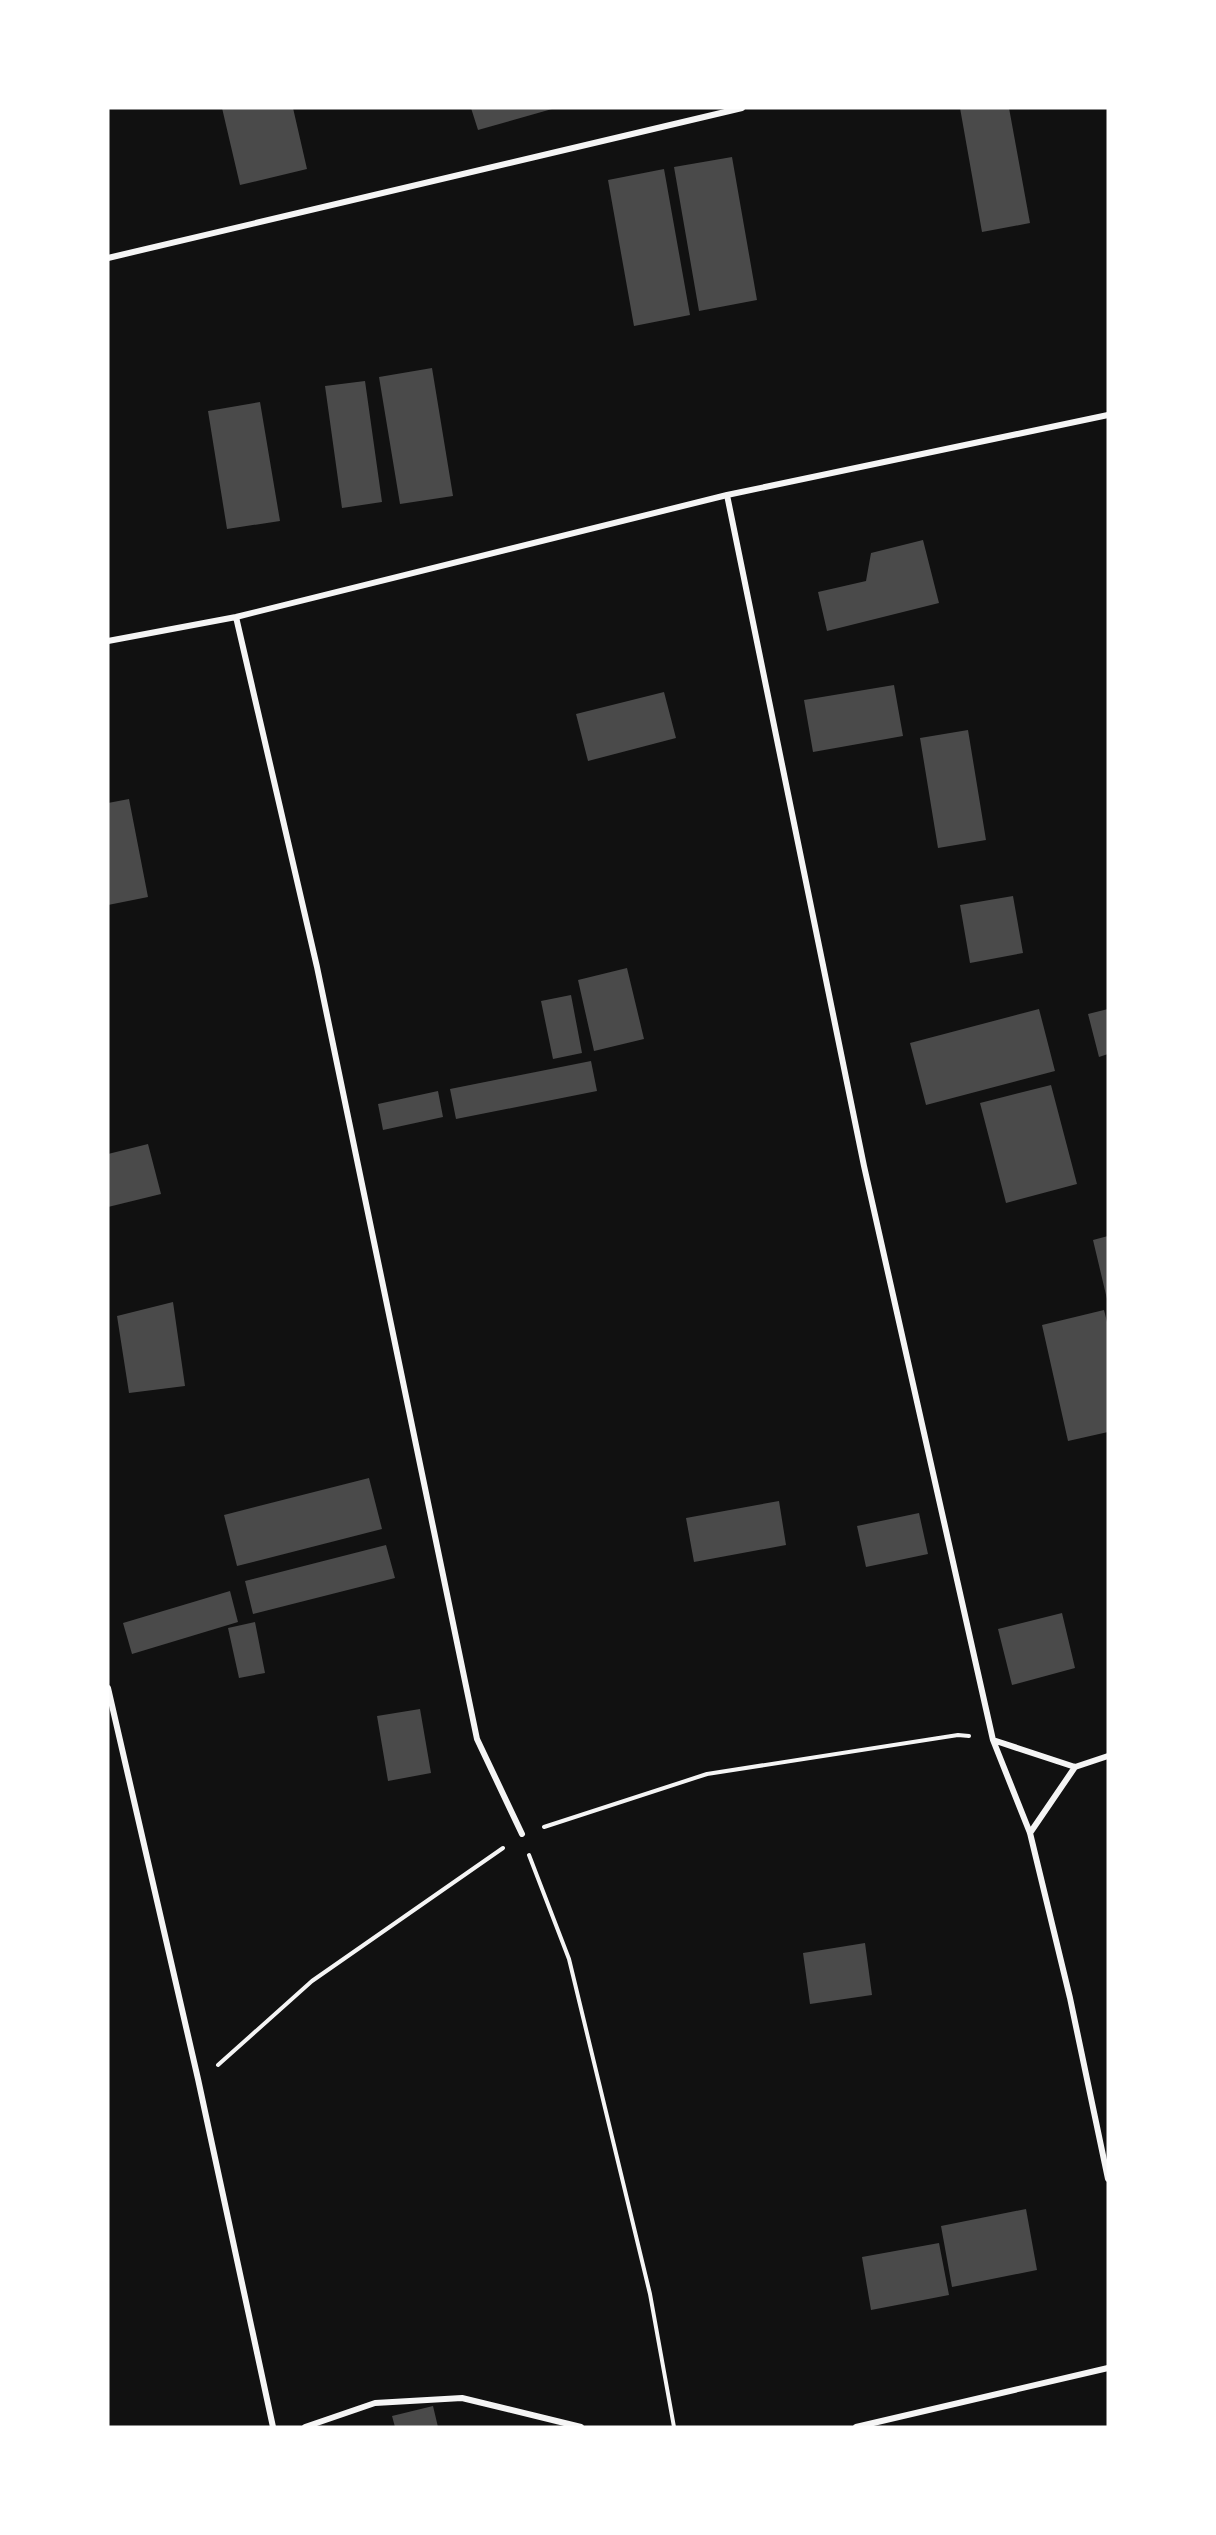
<svg xmlns="http://www.w3.org/2000/svg" width="1216" height="2535" viewBox="0 0 1216 2535" font-family="'Titillium Web',sans-serif">
<style>
.building{fill:#4a4a4a}
.lines{fill:none;stroke-linecap:round;stroke-linejoin:round}
.path{stroke:#f5f5f5;stroke-width:4}
.minor{stroke:#f5f5f5;stroke-width:6}
</style>
<rect width="100%" height="100%" fill="#111"/>
<path class="building" d="M222 108H293L307 169 240 185Z
M471 108H552V109L478 130Z
M960 108H1009L1030 223 982 232Z
M732 157 757 300 699 311 674 167Z
M664 169 690 315 634 326 608 180Z
M432 368 453 496 400 504 379 377Z
M365 381 382 502 342 508 325 386Z
M260 402 280 521 227 529 208 411Z
M923 540 939 603 827 631 818 592 866 581 871 553Z
M894 685 903 736 813 752 804 700Z
M664 692 676 738 588 761 576 714Z
M968 730 986 840 938 848 920 738Z
M129 799 148 897 108 905V803Z
M1013 896 1023 953 970 963 960 905Z
M627 968 644 1039 594 1051 578 980Z
M571 995 582 1053 553 1059 541 1001Z
M1039 1009 1055 1071 926 1105 910 1043Z
M1108 1009V1054L1099 1057 1088 1014Z
M591 1061 597 1091 456 1119 450 1089Z
M1051 1085 1077 1184 1006 1203 980 1103Z
M438 1091 443 1117 383 1130 378 1104Z
M148 1144 161 1194 108 1207V1154Z
M1108 1236V1299H1107L1093 1240Z
M173 1302 185 1386 129 1393 117 1316Z
M1104 1310 1108 1326V1432L1068 1441 1042 1325Z
M369 1478 382 1529 237 1566 224 1515Z
M779 1501 786 1545 694 1562 686 1518Z
M919 1513 928 1554 866 1567 857 1526Z
M386 1545 395 1578 253 1614 245 1581Z
M230 1591 238 1622 132 1654 123 1623Z
M1062 1613 1075 1668 1012 1685 998 1629Z
M255 1622 265 1673 239 1678 228 1628Z
M420 1709 431 1773 388 1781 377 1716Z
M865 1943 872 1995 810 2004 803 1953Z
M1026 2209 1037 2270 952 2287 941 2226Z
M939 2243 949 2295 871 2310 862 2257Z
M433 2406 438 2427H395L392 2416Z"/>
<g class="lines">
<path class="path" d="M544 1827 707 1774 958 1735 969 1736
M529 1855 569 1959 650 2294 674 2427
M218 2065 312 1981 503 1848"/>
<path class="minor" d="M108 258 742 108
M727 495 864 1166 993 1740 1030 1833 1070 1998 1108 2179
M236 617 317 967 477 1739 522 1834
M108 641 236 617 727 495 1108 415
M108 1688 198 2079 273 2427
M993 1740 1075 1767 1108 1756
M1030 1833 1075 1767
M305 2427 375 2403 462 2398 581 2427
M856 2427 1108 2368"/>
</g>
<rect width="1216" height="2535" fill="none" stroke="#ffffff" stroke-width="219"/>
</svg>
